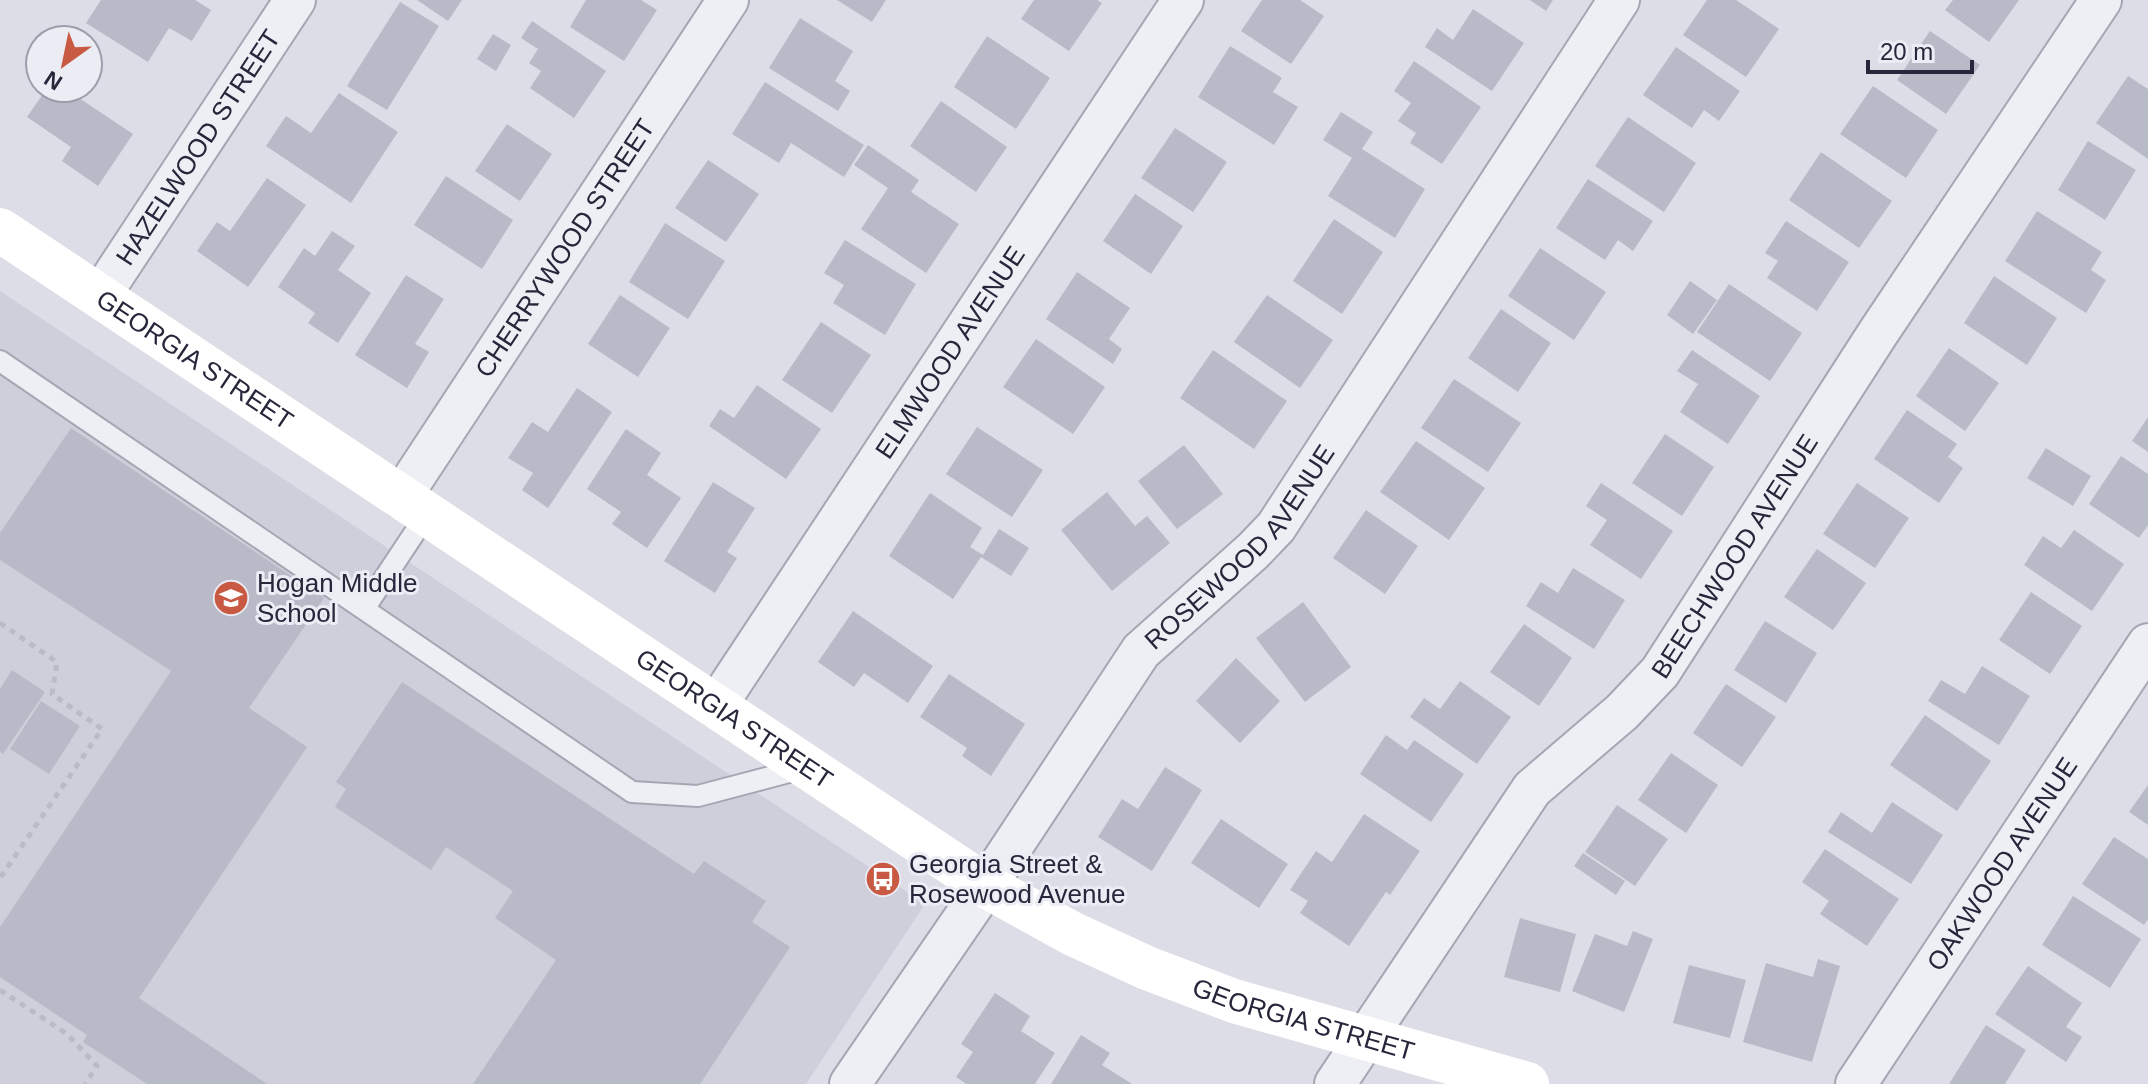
<svg xmlns="http://www.w3.org/2000/svg" width="2148" height="1084" viewBox="0 0 2148 1084" font-family="Helvetica,sans-serif">
<style>
.built{fill:#cecfda}
.building{fill:#b9bac8}
.lines{fill:none;stroke-linecap:round;stroke-linejoin:round}
.lane-casing{stroke:#a5a6b3;stroke-width:24}
.street-casing{stroke:#a5a6b3;stroke-width:44}
.path{stroke:#babbc4;stroke-width:5;stroke-dasharray:6 6;stroke-linecap:butt}
.lane{stroke:#eeeff4;stroke-width:20}
.street{stroke:#eeeff4;stroke-width:40}
.secondary{stroke:#fff;stroke-width:44}
.labels{text-anchor:middle;dominant-baseline:central;stroke-width:6;stroke-linejoin:round;paint-order:stroke}
.street-label{font-size:26px;fill:#26273b;stroke:#ebecf4}
.poi-label{font-size:26px;fill:#26273b;stroke:#ebecf4;text-anchor:start}
</style>
<rect width="100%" height="100%" fill="#dcdde6"/>
<path class="built" d="M0 291 925 904 806 1084H0Z"/>
<path class="building" d="M101 0H195L211 10 192 41 169 28 148 62 86 23Z
M417 0H462L448 21Z
M586 0H641L657 10 624 61 570 27Z
M837 0H886L872 22Z
M1034 0H1097L1102 3 1069 51 1021 19Z
M1262 0H1300L1324 16 1291 64 1241 31Z
M1530 0H1553L1546 11Z
M1707 0H1736L1779 29 1746 77 1683 35Z
M1953 0H2019L1989 42 1945 10Z
M400 2 439 26 387 110 347 86Z
M1473 9 1524 43 1492 91 1425 47 1437 28 1453 40Z
M800 18 853 51 835 81 850 91 838 111 769 68Z
M532 21 606 71 574 118 530 88 541 71 529 63 538 49 521 38Z
M1930 31 1980 65 1946 114 1897 80Z
M493 34 511 45 496 71 477 59Z
M987 36 1050 78 1016 129 954 87Z
M1230 46 1282 78 1273 92 1298 107 1274 145 1198 97Z
M1676 47 1740 91 1719 121 1704 110 1692 128 1643 95Z
M1414 61 1481 107 1442 164 1410 143 1416 133 1398 121 1411 103 1394 91Z
M2128 76 2148 89V159L2096 123Z
M765 82 864 145 844 177 791 143 779 163 732 134Z
M1873 86 1938 130 1906 178 1840 134Z
M47 88H64L133 134 98 186 62 161 71 147 27 117Z
M339 93 398 132 351 203 266 146 286 116 311 133Z
M941 101 1007 147 976 192 910 146Z
M1341 112 1373 132 1362 149 1425 189 1395 238 1328 196 1352 158 1323 140Z
M1628 117 1696 163 1664 212 1595 166Z
M507 124 552 154 520 201 475 171Z
M1175 128 1227 162 1193 212 1141 178Z
M2088 141 2136 170 2105 220 2058 190Z
M868 145 919 180 911 192 959 224 926 273 861 229 888 188 854 165Z
M1821 152 1892 201 1859 248 1789 200Z
M708 160 759 194 726 242 675 208Z
M446 176 513 220 482 269 414 225Z
M267 178 306 205 248 287 197 251 217 222 230 231Z
M1588 179 1653 221 1633 251 1618 240 1605 260 1556 228Z
M1135 194 1183 226 1151 274 1103 241Z
M2037 211 2102 252 2091 270 2106 280 2086 313 2005 261Z
M1334 219 1383 252 1342 314 1293 281Z
M1786 221 1849 262 1817 311 1767 278 1778 261 1765 253Z
M665 223 725 261 688 319 629 282Z
M332 231 355 246 338 270 371 293 338 343 308 323 315 313 278 287 304 248 315 256Z
M845 240 916 284 885 335 833 303 844 285 824 273Z
M1540 248 1606 292 1574 340 1508 296Z
M1077 272 1130 308 1109 339 1122 349 1113 364 1046 319Z
M406 275 444 299 415 344 429 352 407 388 355 355Z
M1994 276 2057 318 2027 365 1964 323Z
M1690 281 1717 300 1693 334 1667 315Z
M1729 284 1802 333 1770 381 1697 332Z
M620 295 670 328 638 377 588 344Z
M1267 295 1333 340 1300 388 1234 342Z
M1501 309 1551 343 1518 392 1468 358Z
M821 322 871 355 832 413 782 380Z
M1036 339 1105 387 1073 434 1003 387Z
M1949 348 1999 383 1965 431 1916 396Z
M1213 350 1287 401 1254 449 1180 398Z
M1692 350 1760 396 1728 444 1680 412 1698 384 1677 371Z
M1454 379 1521 423 1488 472 1421 428Z
M757 385 821 429 786 479 709 426 720 409 734 418Z
M577 388 612 412 548 508 522 490 533 473 508 458 532 422 548 432Z
M1907 410 1957 444 1948 457 1963 468 1939 503 1874 459Z
M2148 417V452L2132 441Z
M977 427 1043 470 1012 517 946 474Z
M71 428 324 598 249 708 307 747 139 998 267 1084H147L83 1042 87 1035 0 977V927L171 671 0 560V533Z
M626 429 661 453 647 475 681 498 647 548 612 524 621 512 587 489Z
M1665 434 1714 467 1682 516 1632 483Z
M1416 441 1485 488 1449 540 1380 492Z
M1184 445 1223 494 1177 529 1138 481Z
M2046 448 2091 476 2073 506 2027 478Z
M2121 456 2148 474V525L2139 538 2089 504Z
M713 482 755 508 727 552 737 558 715 593 664 561Z
M1601 483 1673 531 1641 579 1590 545 1607 520 1586 506Z
M1857 483 1909 518 1875 568 1823 534Z
M1107 492 1135 526 1147 516 1170 543 1112 591 1061 530Z
M930 493 982 528 970 547 983 555 999 529 1029 548 1011 576 981 557 953 599 889 556Z
M1366 510 1418 546 1385 594 1333 558Z
M2074 530 2124 564 2092 611 2024 565 2043 536 2061 548Z
M1817 549 1866 583 1833 630 1784 597Z
M1573 568 1625 600 1594 649 1526 606 1541 582 1558 593Z
M2031 592 2082 626 2050 674 1999 640Z
M1303 602 1351 667 1305 702 1256 638Z
M853 611 933 666 908 703 864 673 854 687 818 662Z
M1765 621 1817 653 1786 703 1734 670Z
M1524 624 1572 658 1539 706 1490 672Z
M1236 658 1280 701 1240 743 1196 701Z
M1982 666 2030 696 1999 745 1928 701 1941 680 1965 694Z
M12 670 45 692 3 754 0 752V689Z
M949 674 1025 724 991 776 962 756 967 748 920 717Z
M1460 681 1511 717 1477 764 1410 717 1424 698 1440 709Z
M402 682 694 874 704 861 766 901 752 922 790 947 700 1084H473L556 960 495 918 513 891 446 847 431 870 335 807 346 789 336 782Z
M1726 684 1776 717 1742 767 1693 733Z
M41 701 80 726 49 774 10 749Z
M1925 715 1991 761 1957 811 1890 765Z
M1386 735 1407 750 1414 740 1464 774 1431 822 1360 774Z
M1671 753 1718 785 1686 833 1638 800Z
M1165 767 1202 790 1152 871 1098 837 1122 799 1138 809Z
M2148 785V825L2129 812Z
M1892 802 1943 835 1911 884 1828 832 1841 812 1872 833Z
M1617 805 1668 839 1635 886 1585 852Z
M1364 814 1420 851 1390 895 1386 892 1349 946 1300 913 1308 901 1290 890 1316 851 1332 862Z
M1221 819 1288 864 1259 908 1191 863Z
M2114 837 2148 859V919L2144 925 2082 884Z
M1825 849 1899 899 1867 946 1820 914 1829 901 1802 882Z
M1583 853 1625 881 1616 895 1574 866Z
M2073 896 2141 939 2110 988 2042 945Z
M1520 918 1576 934 1560 992 1504 977Z
M1633 931 1653 939 1624 1012 1572 991 1595 934 1627 946Z
M1818 959 1840 966 1812 1062 1743 1042 1766 963 1813 977Z
M1689 965 1746 980 1730 1038 1673 1023Z
M2028 966 2082 1003 2066 1027 2082 1037 2066 1062 1995 1014Z
M995 993 1030 1016 1021 1031 1055 1053 1035 1084H966L956 1077 973 1052 961 1044Z
M1986 1025 2026 1050 2005 1084H1949Z
M1081 1035 1110 1053 1102 1065 1132 1084H1051Z"/>
<g class="lines">
<defs>
<path id="lane" d="M0 361 632 792 698 796 804 768
M364 609 427 514"/>
<g id="street">
<path id="s1" d="M100 296 295 0"/>
<path id="s2" d="M401 497 728 0"/>
<path id="s3" d="M716 706 1183 0"/>
<path id="s4" d="M850 1084 986 886 1141 651 1253 551 1276 527 1619 0"/>
<path id="s5" d="M1335 1084 1532 789 1622 712 1660 672 1878 333 2101 0"/>
<path id="s6" d="M1856 1084 2148 644"/>
</g>
</defs>
<use href="#lane" class="lane-casing"/>
<use href="#street" class="street-casing"/>
<path class="path" d="M0 623 57 662 52 694 102 729 0 878
M0 990 67 1034 97 1066 85 1084"/>
<use href="#lane" class="lane"/>
<use href="#street" class="street"/>
<path class="secondary" id="s7" d="M0 230 986 886 1073 934 1147 968 1234 1001 1527 1084"/>
</g>
<defs>
<symbol id="school-disc" viewBox="-11 -11 22 22"><circle r="9.5" fill="#c85a43" stroke="#ebecf4"/><path d="M0-5L7-2L0 1L-7-2ZM-4 1L0 2.5L4 1V4Q0 6-4 4Z" fill="#fff"/></symbol>
<symbol id="bus-disc" viewBox="-11 -11 22 22"><circle r="9.5" fill="#c85a43" stroke="#ebecf4"/><path d="M-5-6H5V4H4V6H2V4H-2V6H-4V4H-5ZM-3.5-4V0h7V-4ZM-3.5 1.2v1.5H-2V1.2ZM2 1.2v1.5H3.5V1.2Z" fill="#fff"/></symbol>
</defs>
<g fill-rule="evenodd">
<use href="#school-disc" x="211" y="578" width="40" height="40"/>
<use href="#bus-disc" x="863" y="859" width="40" height="40"/>
</g>
<g class="labels">
<g class="street-label">
<text stroke="none"><textPath href="#s1" startOffset="178">HAZELWOOD STREET</textPath></text>
<text stroke="none"><textPath href="#s2" startOffset="298">CHERRYWOOD STREET</textPath></text>
<text stroke="none"><textPath href="#s3" startOffset="424">ELMWOOD AVENUE</textPath></text>
<text stroke="none"><textPath href="#s7" startOffset="234">GEORGIA STREET</textPath></text>
<text stroke="none"><textPath href="#s4" startOffset="666">ROSEWOOD AVENUE</textPath></text>
<text stroke="none"><textPath href="#s5" startOffset="666">BEECHWOOD AVENUE</textPath></text>
<text stroke="none"><textPath href="#s7" startOffset="882">GEORGIA STREET</textPath></text>
<text stroke="none"><textPath href="#s6" startOffset="264">OAKWOOD AVENUE</textPath></text>
<text stroke="none"><textPath href="#s7" startOffset="1530">GEORGIA STREET</textPath></text>
</g>
<g class="poi-label">
<text x="257" y="583">Hogan Middle<tspan x="257" dy="30">School</tspan></text>
<text x="909" y="864">Georgia Street &amp;<tspan x="909" dy="30">Rosewood Avenue</tspan></text>
</g>
</g>
<g transform="translate(64 64) rotate(213)"><circle r="38" fill="#ebecf4" stroke="#9c9daa" stroke-width="2"/>
<path d="M0-6L14 30L0 20L-14 30Z" fill="#c85a43"/>
<text y="-12" font-size="22" font-weight="bold" text-anchor="middle" fill="#26273b">N</text>
</g>
<path d="M1868 60v12h104v-12" fill="none" stroke="#26273b" stroke-width="4"/>
<text x="1880" y="60" font-size="24" fill="#26273b" stroke="#ebecf4" stroke-width="6" paint-order="stroke">20 m</text>
</svg>
